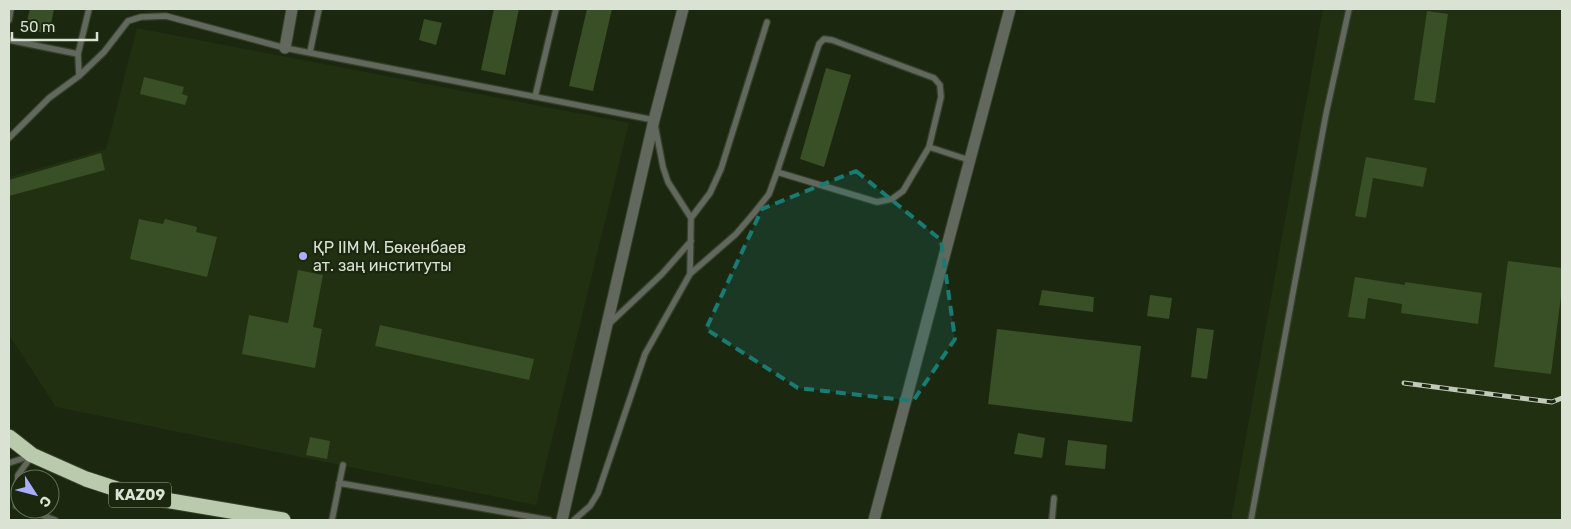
<svg xmlns="http://www.w3.org/2000/svg" width="1571" height="529" viewBox="0 0 1571 529" font-family="Rubik,sans-serif">
<style>
.built{fill:#203011}
.building{fill:#394f25}
.lines{fill:none;stroke-linecap:round;stroke-linejoin:round}
.lane-casing{stroke:#36412a;stroke-width:8}
.street-casing{stroke:#36412a;stroke-width:13}
.highway-casing{stroke:#36412a;stroke-width:17}
.lane{stroke:#62685d;stroke-width:5.5}
.street{stroke:#62685d;stroke-width:11}
.highway{stroke:#bacbad;stroke-width:15}
.rail-casing{stroke:#c0caba;stroke-width:5}
.rail{stroke:#1b270f;stroke-width:3;stroke-dasharray:9;stroke-linecap:butt}
.marked{fill:#197b73;fill-opacity:0.2;stroke:#197b73;stroke-width:4;stroke-dasharray:10 6;stroke-linejoin:round}
.poi-dot{fill:#abaffb;stroke:#1b270f;stroke-width:2}
.labels{text-anchor:middle;dominant-baseline:central;stroke-width:4.5;stroke-linejoin:round;paint-order:stroke}
.shield{fill:#1b270f;stroke:#a0aa98;stroke-width:1}
.shield-label{font-size:15px;font-weight:bold;fill:#d9e2d3}
.poi-label{font-size:16px;fill:#d9e2d3;stroke:#1b270f;text-anchor:start}
</style>
<rect width="100%" height="100%" fill="#1b270f"/>
<path class="built" d="M1323 9H1562V520H1231Z
M137 28 629 123 536 505 56 407 9 335V177L106 149Z"/>
<path class="building" d="M30 9H54L49 34 25 29Z
M494 9H519L505 75 481 70Z
M587 9H612L593 91 569 86Z
M1427 11 1448 14 1435 103 1414 100Z
M424 19 442 23 436 45 419 40Z
M826 68 851 75 824 167 800 159Z
M144 77 184 87 182 94 188 96 185 105 140 94Z
M101 153 105 170 9 196V180Z
M1366 157 1427 168 1423 187 1373 178 1366 218 1355 216Z
M139 219 163 224 165 219 197 227 196 232 217 237 207 277 130 259Z
M1508 261 1562 268V289L1551 374 1494 367Z
M298 270 323 275 313 327 322 329 315 368 242 354 249 315 288 323Z
M1355 277 1405 285V282L1482 293 1478 324 1401 313 1402 304 1368 298 1365 319 1348 317Z
M1042 290 1094 297 1093 312 1039 305Z
M1150 295 1172 298 1169 319 1147 316Z
M380 325 534 359 529 380 375 346Z
M1197 328 1214 330 1207 379 1191 377Z
M997 329 1141 346 1132 422 988 404Z
M1018 433 1045 438 1042 458 1014 454Z
M310 437 330 441 327 459 306 455Z
M1068 440 1107 445 1105 469 1065 465Z"/>
<g class="lines">
<defs>
<path id="lane" d="M9 20 11 9
M824 39 832 40 934 78 940 85 941 97 929 147 903 191 892 199 877 202 777 172 819 44Z
M9 40 78 54
M310 52 319 9
M79 76 78 54 89 9
M535 97 556 9
M9 138 49 98 79 76 104 52 128 21 141 17 166 16 285 48 654 120 663 167 668 182 691 218
M929 147 969 160
M690 274 736 234 754 213 769 194 777 172
M610 323 662 274 691 241
M9 463 30 456
M339 483 549 520
M20 507 16 506 18 475 31 457
M25 509 55 520
M332 520 343 465
M574 520 590 506 598 493 645 354 690 274 691 218 710 193 721 169 767 22
M1052 520 1054 498
M1251 520 1326 114 1349 9"/>
<path id="street" d="M285 48 292 9
M562 520 654 120 683 9
M874 520 1010 9"/>
<path id="highway" d="M9 437 32 455 86 479 135 495 283 520"/>
</defs>
<use href="#lane" class="lane-casing"/>
<use href="#street" class="street-casing"/>
<use href="#highway" class="highway-casing"/>
<use href="#lane" class="lane"/>
<use href="#street" class="street"/>
<use href="#highway" class="highway"/>
<defs>
<path id="rail" d="M1404 383 1552 402 1562 398"/>
</defs>
<use href="#rail" class="rail-casing"/>
<use href="#rail" class="rail"/>
</g>
<path class="marked" d="M856 171 941 240 955 339 913 401 798 388 706 329 762 209Z"/>
<circle class="poi-dot" cx="303" cy="256" r="5"/>
<g class="labels">
<rect class="shield" x="109" y="482.5" width="62" height="25" rx="4"/>
<g class="shield-label">
<text x="140" y="495">KAZ09</text>
</g>
<g class="poi-label">
<text x="313" y="247">ҚР ІІМ М. Бөкенбаев<tspan x="313" dy="18">ат. заң институты</tspan></text>
</g>
</g>
<rect width="1571" height="529" fill="none" stroke="#d9e2d3" stroke-width="20"/>
<g transform="translate(35 494) rotate(126)"><circle r="24" fill="#1b270f" stroke="#67725d"/>
<path d="M0-4L9 19L0 12L-9 19Z" fill="#abaffb"/>
<text y="-8" font-size="14" font-weight="bold" text-anchor="middle" fill="#d9e2d3">С</text>
</g>
<path d="M12 32v8h85v-8" fill="none" stroke="#d9e2d3" stroke-width="2.5"/>
<text x="20" y="32" font-size="15" fill="#d9e2d3" stroke="#1b270f" stroke-width="4" paint-order="stroke">50 m</text>
</svg>
